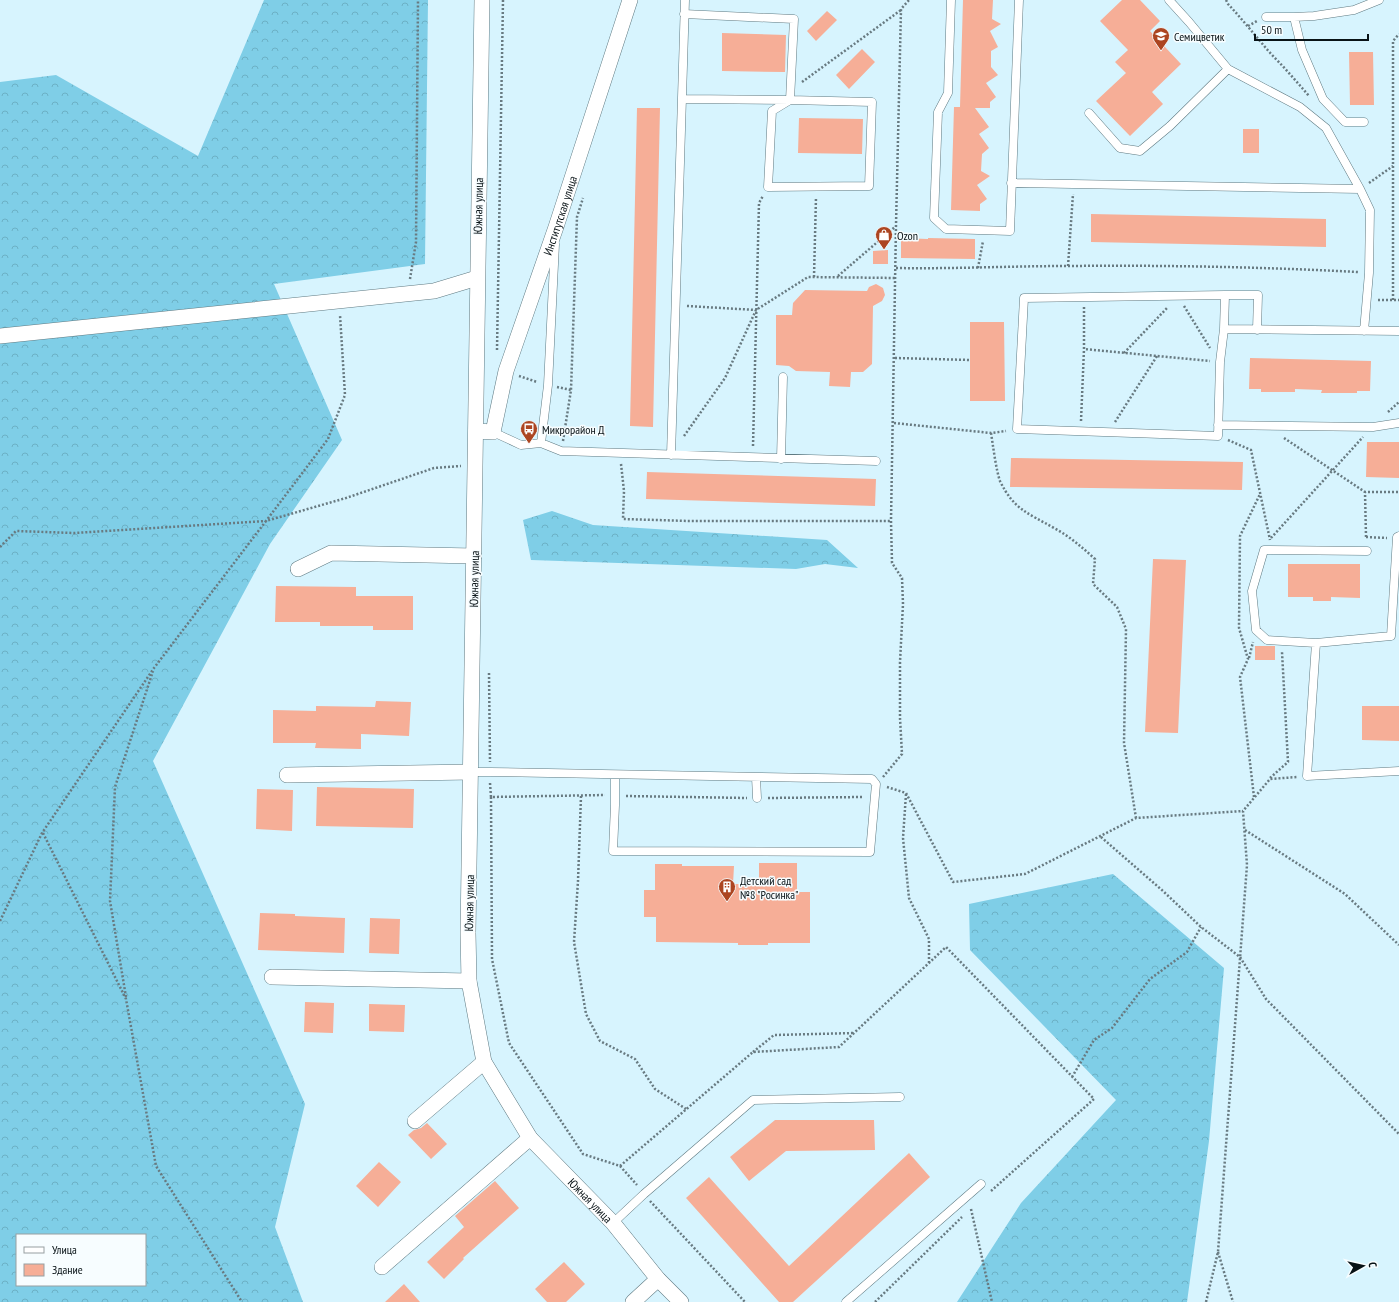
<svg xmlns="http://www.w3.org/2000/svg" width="1399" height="1302" viewBox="0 0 1399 1302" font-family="'PT Sans Narrow',sans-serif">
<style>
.forest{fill:url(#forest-crowns);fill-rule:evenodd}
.building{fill:#f6ae97}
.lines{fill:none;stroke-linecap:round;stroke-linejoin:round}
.lane-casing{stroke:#5f7a82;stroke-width:9}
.street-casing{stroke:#5f7a82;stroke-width:16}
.path{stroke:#687a81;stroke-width:2.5;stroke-dasharray:2 2;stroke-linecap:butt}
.lane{stroke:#fff;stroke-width:8}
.street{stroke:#fff;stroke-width:15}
.labels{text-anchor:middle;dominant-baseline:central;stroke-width:3;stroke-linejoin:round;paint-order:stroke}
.poi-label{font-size:12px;fill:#081216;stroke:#f7fdff;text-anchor:start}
.street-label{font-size:12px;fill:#081216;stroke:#f7fdff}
</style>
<defs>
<pattern id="forest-crowns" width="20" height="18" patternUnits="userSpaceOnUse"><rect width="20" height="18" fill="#7fcee7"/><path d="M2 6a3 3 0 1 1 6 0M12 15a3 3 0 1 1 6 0" fill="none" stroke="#6cb0c5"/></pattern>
</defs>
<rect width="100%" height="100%" fill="#d7f4fe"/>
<path class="forest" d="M264 0H428L425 264 274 284 342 440 270 544 153 761 305 1104 275 1227 303 1302H0V82L56 75 198 156ZM17 1235H145V1285H17Z
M552 511 593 525 827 540 858 568 825 564 796 569 531 560 523 520Z
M1113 874 1224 968 1209 1141 1187 1302H957L1021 1203 1116 1100 970 950 969 904Z"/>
<path class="building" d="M963 0H993L992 19 1001 24 990 31 998 47 991 51V67L998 75 986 83 996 97 990 102V108H975L989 127 979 134 989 148 982 154 981 171 990 176 977 185 987 199 980 204V211L951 210 954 107H960Z
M1122 0H1140L1160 21 1150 31 1181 64 1152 92 1163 104 1130 136 1096 101 1126 73 1115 62 1128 50 1100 21Z
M827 11 837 20 816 41 807 31Z
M722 33 786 35 785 72 722 71Z
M862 49 875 62 849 89 836 75Z
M1349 52H1373L1374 105H1350Z
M637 108H660L653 427 630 426Z
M799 118 863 119 862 154 798 153Z
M1243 129H1259V153H1243Z
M1091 214 1326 219V247L1091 242Z
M901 238 928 239V238L975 239V259L901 258Z
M888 250V264H873V251Z
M876 284 883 288 885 295 882 301 873 306 872 364 863 372H851L850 387 829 386 830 372 796 371 789 366 776 365V315H792L793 303 805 290 867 291 869 287Z
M970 322H1004L1005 401H970Z
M1250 358 1371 361 1370 391H1357V393H1321L1322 390 1295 389V392H1261V389H1249Z
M1367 442H1399V478L1366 477Z
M1011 458 1243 462 1242 490 1010 487Z
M647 472 876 479 875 506 646 499Z
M1153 559 1186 560 1178 733 1145 732Z
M1288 564H1360V598L1331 597V601H1313V597H1288Z
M276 586 356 587V596H413V630H373V626H320V622H275Z
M1255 646H1275V660H1255Z
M376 701 411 702 409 736 361 734V749L315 748 316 743H273V710L316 711V706L375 707Z
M1362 706H1399V741L1362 740Z
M317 787 414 789 413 828 316 826Z
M257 789 293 790 292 831 256 829Z
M759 863H797V892H810V943H768V945H738V943L656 942V917H644V890H655V864H682V866H734L733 884H759Z
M260 913 295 914V916L345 918 344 953 258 950Z
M370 918 400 919 399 954 369 953Z
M305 1002 334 1003 333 1033 304 1032Z
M369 1004 405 1005 404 1032 369 1031Z
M775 1120H874L875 1150 786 1151 749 1181 730 1157Z
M427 1123 447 1144 431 1159 408 1135 414 1130 421 1128Z
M909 1153 930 1177 793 1302H779L686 1198 709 1177 789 1266Z
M379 1162 401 1182 378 1207 356 1186Z
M495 1181 519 1208 463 1258 464 1259 444 1279 427 1262 464 1227 455 1216Z
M564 1262 585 1284 566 1302H547L535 1289Z
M404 1284 420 1302H385Z"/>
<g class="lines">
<defs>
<path id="lane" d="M951 0 948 93 938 112 934 218 946 229 1010 231 1019 0
M1169 0 1189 22 1228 69 1300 107 1326 128 1360 189
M1266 17H1294
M683 99 790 100 772 111 768 187 869 186 872 102 790 100 794 19 684 14
M1089 113 1120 148 1140 151 1170 126 1228 69
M1364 122H1345L1323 99 1302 50 1294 17 1314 16 1354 10 1379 0
M1011 183 1360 189 1370 210 1369 273 1364 331
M1225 295H1258L1257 330
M1224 329 1220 362 1218 436 1017 429 1024 298 1225 295 1224 329 1399 331
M1218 425 1373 427 1399 423
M493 432 521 445 541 443 548 385 555 244
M541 443 561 451 876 461
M671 455 685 0
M781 459 783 377
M1399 536 1397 537 1391 636 1316 643 1307 776 1399 771
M1316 643 1267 640 1256 630 1252 591 1264 550 1367 551
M471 772H490L872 779 876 784 870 852 613 851 615 805V775
M756 777 757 798
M613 1223 644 1194 753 1100 900 1097
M846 1302 981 1184"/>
<g id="street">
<path id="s1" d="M482 0C476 311 474 622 468 933L469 981 484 1062 530 1138 613 1223 658 1279 681 1302"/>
<path d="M0 336 434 291 477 278"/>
<path id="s2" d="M476 431 493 432 506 371 556 227 630 0"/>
<path d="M298 569 331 553 474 556"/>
<path d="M287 775 471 772"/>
<path d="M272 977 469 981"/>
<path d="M415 1121 484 1062"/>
<path d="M382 1267 530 1138"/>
<path d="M633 1302 658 1279"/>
</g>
</defs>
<use href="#lane" class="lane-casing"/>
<use href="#street" class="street-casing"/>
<path class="path" d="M1226 0 1228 4C1243 20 1257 38 1272 55 1285 68 1297 82 1309 96
M1248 26 1257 21
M802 82 901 10
M1369 183 1393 166
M1068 266 1073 194
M896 268C953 269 1011 266 1068 266 1165 265 1262 267 1358 272
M978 268 983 241
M838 276 896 226
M814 277 816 197
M410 279 416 242 418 0
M1378 300H1399
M1393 300V41L1399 34
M687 306 756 310
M1184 306 1210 348
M1084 307V349L1210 361
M497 350 503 0
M1124 353 1168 307
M895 358 970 360
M519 376 537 382
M557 387 571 390
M1388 412 1399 402
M1081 421 1084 349
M1115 422 1157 356
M894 423 991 433 1006 431
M991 433C993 445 996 470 1000 481 1014 510 1028 513 1054 528 1069 536 1082 547 1095 559L1093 584 1117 607 1126 629 1124 743 1136 818
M684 436 725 378 756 310 808 277 896 278
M1284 438 1365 492
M1228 440 1251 450 1270 540
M563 441 571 390 577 217 583 198
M753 446 759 203 763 196
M621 464 624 491 623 519 689 521H891
M1366 537 1365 492H1399
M1366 537 1387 538
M1271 538 1363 437
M0 547 16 531 74 533 266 521 328 439 345 395 340 315
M1249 658 1253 642
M489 673 490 762
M883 777 902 754 900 718V662L903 604 902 578 892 563 891 521 896 225 901 9 909 0
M1270 778 1288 762 1282 652
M490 783 491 797 605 795
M887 787 906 793 953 882 1025 874 1136 818 1243 811
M906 794 903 838 909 898 929 939V964
M581 796 578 881 574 942 586 1014 600 1041 635 1059 655 1089 686 1109
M626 796 747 798
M491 797 492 959 509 1043 583 1154 620 1166 637 1185
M1254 797 1240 677 1248 659 1239 628 1240 536 1260 494
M768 798 863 797
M1245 830 1345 894 1399 945
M43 833 126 999 156 1166 242 1302
M1101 837 1163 891 1201 927 1240 957 1266 999 1399 1134
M0 921 42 833 154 668 266 521 346 498 434 468 461 466
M126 997 110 901 115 787 153 671
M753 1052 774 1035 854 1033
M1072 1077 1094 1040 1112 1028 1150 979 1187 952 1201 927
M620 1166 753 1052 839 1047 946 947 1094 1099 991 1191
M650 1201 745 1302
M971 1209 992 1302
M1218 1252 1233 1302
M875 1302 962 1217
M1206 1302 1218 1252 1247 865 1243 811 1270 779 1297 777"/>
<use href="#lane" class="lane"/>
<use href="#street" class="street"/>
</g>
<defs>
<symbol id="school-pin" viewBox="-11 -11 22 30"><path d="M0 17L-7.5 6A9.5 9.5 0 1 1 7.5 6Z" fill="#ac4521" stroke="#f7fdff"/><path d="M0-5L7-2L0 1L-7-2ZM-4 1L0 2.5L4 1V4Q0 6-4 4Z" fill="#fff"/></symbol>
<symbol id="shop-pin" viewBox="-11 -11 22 30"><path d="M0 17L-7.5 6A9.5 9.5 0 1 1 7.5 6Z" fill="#ac4521" stroke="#f7fdff"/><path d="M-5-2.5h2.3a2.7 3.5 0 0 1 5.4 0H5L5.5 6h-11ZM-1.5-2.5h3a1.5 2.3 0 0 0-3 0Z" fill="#fff"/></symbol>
<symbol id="bus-pin" viewBox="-11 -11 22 30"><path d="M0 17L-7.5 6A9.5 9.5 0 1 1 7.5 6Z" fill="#ac4521" stroke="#f7fdff"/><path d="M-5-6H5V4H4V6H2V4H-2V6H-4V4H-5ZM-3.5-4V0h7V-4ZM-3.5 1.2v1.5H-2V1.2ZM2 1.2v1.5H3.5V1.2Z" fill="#fff"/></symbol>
<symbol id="building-pin" viewBox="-11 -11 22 30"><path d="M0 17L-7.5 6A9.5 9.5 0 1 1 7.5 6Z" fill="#ac4521" stroke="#f7fdff"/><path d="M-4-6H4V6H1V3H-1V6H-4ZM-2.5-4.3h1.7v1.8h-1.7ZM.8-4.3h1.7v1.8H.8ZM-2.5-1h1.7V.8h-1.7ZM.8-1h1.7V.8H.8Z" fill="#fff"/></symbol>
</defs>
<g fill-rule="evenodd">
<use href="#school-pin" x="1151" y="26" width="20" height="27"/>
<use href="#shop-pin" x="874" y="225" width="20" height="27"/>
<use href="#bus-pin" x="519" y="419" width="20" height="27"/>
<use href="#building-pin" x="717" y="877" width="20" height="27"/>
</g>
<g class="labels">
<g class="poi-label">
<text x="1174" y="36">Семицветик</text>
<text x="897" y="235">Ozon</text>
<text x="542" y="429">Микрорайон Д</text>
<text x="740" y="880">Детский сад<tspan x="740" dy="14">№8 "Росинка"</tspan></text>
</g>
<g class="street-label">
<text transform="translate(478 206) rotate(-89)">Южная улица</text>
<text stroke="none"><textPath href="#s2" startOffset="244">Институтская улица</textPath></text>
<text transform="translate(474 579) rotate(-89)">Южная улица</text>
<text transform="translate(469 903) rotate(-89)">Южная улица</text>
<text stroke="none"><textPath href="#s1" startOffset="1239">Южная улица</textPath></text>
</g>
</g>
<rect x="16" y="1234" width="130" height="52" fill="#f7fdff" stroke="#979fa2"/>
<rect x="24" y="1247" width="20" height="6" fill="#ffffff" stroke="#979fa2"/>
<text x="52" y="1254" font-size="12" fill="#081216">Улица</text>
<rect x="24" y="1264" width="20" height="12" fill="#f6ae97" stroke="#979fa2"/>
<text x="52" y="1274" font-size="12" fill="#081216">Здание</text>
<g transform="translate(1363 1266) rotate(82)" stroke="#f7fdff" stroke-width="3" paint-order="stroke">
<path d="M0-3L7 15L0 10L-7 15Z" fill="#081216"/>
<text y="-6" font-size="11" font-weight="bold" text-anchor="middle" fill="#081216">С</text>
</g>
<path d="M1255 34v6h113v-6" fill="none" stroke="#081216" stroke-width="2"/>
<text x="1261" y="34" font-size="12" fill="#081216" stroke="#f7fdff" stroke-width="3" paint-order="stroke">50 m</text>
</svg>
